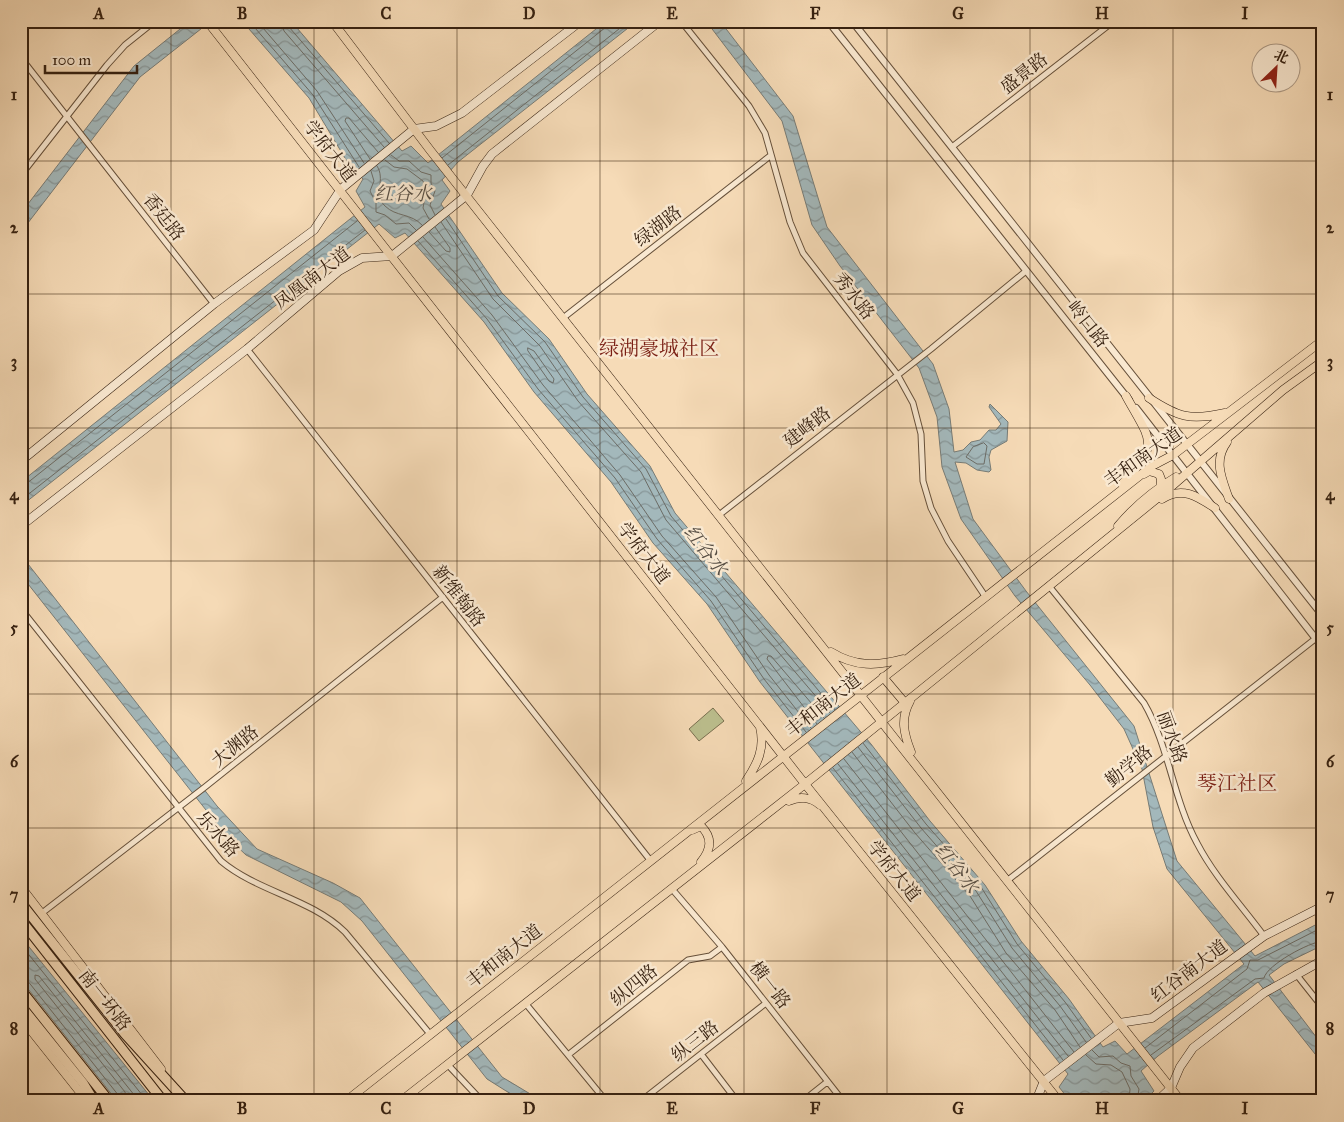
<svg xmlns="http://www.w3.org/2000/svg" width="1344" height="1122" font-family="'IM FELL Great Primer','Noto Serif SC',serif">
	<defs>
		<pattern id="water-waves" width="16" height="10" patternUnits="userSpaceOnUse" patternTransform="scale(1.25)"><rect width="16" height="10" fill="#a3b8bb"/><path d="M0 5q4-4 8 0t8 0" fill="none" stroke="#869597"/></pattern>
	</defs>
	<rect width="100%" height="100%" fill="#f6dbb7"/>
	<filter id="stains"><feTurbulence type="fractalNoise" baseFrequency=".004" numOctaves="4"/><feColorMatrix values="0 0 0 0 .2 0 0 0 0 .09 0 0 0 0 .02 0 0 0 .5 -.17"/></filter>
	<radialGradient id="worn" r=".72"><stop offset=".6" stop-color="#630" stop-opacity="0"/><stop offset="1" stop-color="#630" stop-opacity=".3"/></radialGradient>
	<path fill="#bcc08f" stroke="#797050" d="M 713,708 L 724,721 L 699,741 L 689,729 Z"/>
	<path fill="url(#water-waves)" stroke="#777c77" d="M 190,21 L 211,21 L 140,77 L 21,232 L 21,213 L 134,66 Z
		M 242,21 L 291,21 L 402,151 L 411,146 L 428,163 L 606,21 L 637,21 L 458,162 L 442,180 L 450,191 L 441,204 L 502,293 L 549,339 L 587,394 L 650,466 L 675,513 L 871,744 L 930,821 L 985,885 L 1021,941 L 1069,999 L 1103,1047 L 1115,1041 L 1127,1054 L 1244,964 L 1167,869 L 1153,827 L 1142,769 L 1124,729 L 1090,685 L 1015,596 L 961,519 L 942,467 L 937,417 L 919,368 L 840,266 L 812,225 L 782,121 L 706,21 L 720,21 L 793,116 L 827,227 L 933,364 L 949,409 L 954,452 L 963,450 L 971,442 L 980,440 L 989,430 L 996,430 L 1001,424 L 989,407 L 990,404 L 1008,422 L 1007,441 L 991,450 L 989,457 L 991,470 L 989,472 L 977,470 L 966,463 L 955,462 L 973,519 L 1026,591 L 1134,726 L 1177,861 L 1255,956 L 1323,921 L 1323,945 L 1284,964 L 1269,975 L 1323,1046 L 1323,1064 L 1258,982 L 1158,1056 L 1141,1071 L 1154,1091 L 1148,1097 L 1150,1101 L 1070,1101 L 1059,1087 L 1068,1074 L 760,682 L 707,604 L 653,543 L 611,482 L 534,392 L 484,322 L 405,233 L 395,238 L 379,224 L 21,506 L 21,482 L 365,207 L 356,191 L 363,179 L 348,163 L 309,98 Z
		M 21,555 L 217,806 L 257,849 L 333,883 L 360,898 L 502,1077 L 542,1101 L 522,1101 L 487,1079 L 362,921 L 341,902 L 246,855 L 228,838 L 21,575 Z
		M 21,937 L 154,1101 L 117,1101 L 21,980 Z"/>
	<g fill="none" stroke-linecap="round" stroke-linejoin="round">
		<path stroke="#6c6c66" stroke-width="1" d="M 249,21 L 313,95 L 359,167
			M 257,21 L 317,91 L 364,163
			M 281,21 L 284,31 L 384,147
			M 287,21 L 289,27 L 389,143
			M 391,155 L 399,161 L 409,161 L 421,172 L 431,175 L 431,183 L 435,191 L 430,205 L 435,215
			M 442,158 L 606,27 L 609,21
			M 370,159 L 345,121 L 346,118 L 349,118 L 378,152
			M 385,160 L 394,167 L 407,169 L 423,181 L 426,191 L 423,208 L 429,219
			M 448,165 L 629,21
			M 377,166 C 386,179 373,195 385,206 C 396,217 411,213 422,225
			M 371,171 L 374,181 L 370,191 L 376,203 L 376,212 L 385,215 L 396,224 L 409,223 L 416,230
			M 446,219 L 498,296 L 545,342 L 583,397 L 646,469 L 671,516 L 835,710
			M 441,222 L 493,299 L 540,346 L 578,401 L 641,472 L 666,520 L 830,713
			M 429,232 L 446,251 L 450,252 L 450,248 L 435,227
			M 423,237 L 492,315 L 543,385 L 620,475 L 662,536 L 716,597 L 769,675 L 811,728
			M 418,241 L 487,319 L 538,389 L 615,478 L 657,539 L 711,601 L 764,679 L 806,732
			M 528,348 L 534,351 L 554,379 L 553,383 L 549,381 L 528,351 Z
			M 984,443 L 987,446 L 984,464 L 977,464 L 966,457 L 973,447 Z
			M 21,486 L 26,484 L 357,221
			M 21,500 L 365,230
			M 817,724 L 767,659 L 768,656 L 771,656 L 824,718
			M 863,743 L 926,824 L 981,887 L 1017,944 L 1065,1002 L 1091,1038
			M 858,747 L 921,828 L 976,891 L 1012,948 L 1060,1006 L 1086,1042
			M 852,752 L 915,833 L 970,896 L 1006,953 L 1055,1010 L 1080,1047
			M 844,759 L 1074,1052
			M 838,764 L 1068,1056
			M 833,768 L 1063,1060
			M 21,945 L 147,1101
			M 21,978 L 27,980 L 119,1096 L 121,1101
			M 1145,1048 L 1247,969 L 1250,960 L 1258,960 L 1323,927
			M 1092,1050 L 1099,1057 L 1113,1056 L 1121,1063 L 1130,1066 L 1131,1076 L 1139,1089 L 1137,1101
			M 1086,1055 L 1096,1064 L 1111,1065 L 1122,1072 L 1130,1089 L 1129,1101
			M 1151,1055 L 1255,979 L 1264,978 C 1267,965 1309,942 1323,941
			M 127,1101 L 125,1092 L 35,979 L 35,975 L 39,976 L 139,1101"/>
		<defs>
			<path id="minor" d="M 681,21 L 749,106 L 765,133 L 790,222 L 803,253 L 897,374 L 913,403 L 921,434 L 923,481 L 931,508 L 948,541 L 985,596
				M 21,58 L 214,304
				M 952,147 L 1114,21
				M 21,175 L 107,65 L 125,45 L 155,21
				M 563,318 L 770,156
				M 247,349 L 650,860
				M 719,515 L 931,349 L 1026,271
				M 1049,586 L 1144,703 C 1169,746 1173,799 1197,843 C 1214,876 1241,905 1264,936
				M 21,609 L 221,861 C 258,892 310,898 345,932 L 430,1034
				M 1008,880 L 1315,639
				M 672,889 L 722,947 L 843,1101
				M 42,913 L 205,787 L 443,597
				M 1296,974 L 1323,1008
				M 526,1004 L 606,1101
				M 701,1054 L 737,1101
				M 568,1055 L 688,960 L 710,956 L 722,947
				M 448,1065 L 482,1101
				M 641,1101 L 766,1003
				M 803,1101 L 827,1082"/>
			<path id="tertiary" d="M 828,21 L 1129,400
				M 852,21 L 1323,616
				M 1136,408 L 1323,648"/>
			<path id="secondary" d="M 21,461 L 214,304 L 314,230 L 341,189 L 414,129 L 436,126 L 462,113 L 581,21
				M 21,526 L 247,349 L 339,271 L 362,258 L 392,256 L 467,195 L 483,166 L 492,154 L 660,21
				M 1036,1101 L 1044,1081 L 1119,1023 L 1152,1018 L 1264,936 L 1323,906
				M 1157,1101 L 1171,1088 L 1180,1067 L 1193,1048 L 1264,993 L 1323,960"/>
			<path id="primary" d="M 207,21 L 805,784 L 1059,1101
				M 332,21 L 430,150 L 1181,1101
				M 1149,398 C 1178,417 1190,421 1225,413
				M 1227,442 C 1213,461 1222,479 1229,499
				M 1144,474 L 1149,471 L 1159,474 L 1161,479 L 1160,490
				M 1122,484 C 1160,443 1152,443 1126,396
				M 1162,499 C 1182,486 1197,496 1215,508
				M 1118,526 C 1134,507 1154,490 1176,477
				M 831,652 C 855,667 877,666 903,659
				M 883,677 L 905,703
				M 910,701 C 900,719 904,734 911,752
				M 746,781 C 758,763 765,748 760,727
				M 789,801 C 799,796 811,797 820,805
				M 692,830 L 701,826 C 713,838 711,850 701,862
				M 21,887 L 161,1069
				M 21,1018 L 87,1101
				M 346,1101 L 1152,466 L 1173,455 L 1323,340
				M 401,1101 L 805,784 L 1165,492 L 1283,390 L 1323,361"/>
			<path id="trunk" d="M 21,903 L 125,1034 L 184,1099
				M 21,920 L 163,1101
				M 21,990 L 109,1101
				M 21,1006 L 83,1083 L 94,1101"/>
		</defs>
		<use href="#minor" stroke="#66503a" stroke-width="7"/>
		<use href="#tertiary" stroke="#66503a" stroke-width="8"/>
		<use href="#secondary" stroke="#362111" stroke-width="9"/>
		<use href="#primary" stroke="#362111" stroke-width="9"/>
		<use href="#trunk" stroke="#362111" stroke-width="11"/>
		<use href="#minor" stroke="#f9e8d0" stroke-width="5"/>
		<use href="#tertiary" stroke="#f9e8d0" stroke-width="6"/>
		<use href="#secondary" stroke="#f9e8d0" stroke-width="8"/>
		<use href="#primary" stroke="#f6dbb7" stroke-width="8"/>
		<use href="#trunk" stroke="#f6dbb7" stroke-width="9"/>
	</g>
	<path fill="none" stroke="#362111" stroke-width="1" stroke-opacity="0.55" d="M 171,21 L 171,1101M 314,21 L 314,1101M 457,21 L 457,1101M 600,21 L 600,1101M 744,21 L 744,1101M 887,21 L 887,1101M 1030,21 L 1030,1101M 1173,21 L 1173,1101M 21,161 L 1323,161M 21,294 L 1323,294M 21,428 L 1323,428M 21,561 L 1323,561M 21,694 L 1323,694M 21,828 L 1323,828M 21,961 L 1323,961"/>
	<g text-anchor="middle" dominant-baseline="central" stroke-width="5" stroke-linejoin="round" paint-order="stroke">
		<g font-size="18" fill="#362111" stroke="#f9e8d0">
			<text transform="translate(1024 73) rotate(-38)">盛景路</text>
			<text transform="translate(330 151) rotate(52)">学府大道</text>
			<text transform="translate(164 217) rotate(52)">香廷路</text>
			<text transform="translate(658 226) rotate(-38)">绿湖路</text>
			<text transform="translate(312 278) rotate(-37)">凤凰南大道</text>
			<text transform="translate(854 296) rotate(52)">秀水路</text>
			<text transform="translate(1088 324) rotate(51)">岭口路</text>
			<text transform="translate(807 427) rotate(-38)">建峰路</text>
			<text transform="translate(1143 457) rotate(-35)">丰和南大道</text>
			<text transform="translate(644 553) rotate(52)">学府大道</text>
			<text transform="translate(459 596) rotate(52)">新维翰路</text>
			<text transform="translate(823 705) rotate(-38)">丰和南大道</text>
			<text transform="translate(1172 737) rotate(70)">丽水路</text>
			<text transform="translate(235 746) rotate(-39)">大渊路</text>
			<text transform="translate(1129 766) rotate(-39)">勤学路</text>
			<text transform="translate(218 834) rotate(49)">乐水路</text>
			<text transform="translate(894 871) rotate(51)">学府大道</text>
			<text transform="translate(504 956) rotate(-38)">丰和南大道</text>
			<text transform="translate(1189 971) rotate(-37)">红谷南大道</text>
			<text transform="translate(634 985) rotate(-39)">纵四路</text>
			<text transform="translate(770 985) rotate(52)">横一路</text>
			<text transform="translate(105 1000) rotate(52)">南一环路</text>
			<text transform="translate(695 1041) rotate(-38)">纵三路</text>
		</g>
		<g font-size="19" font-style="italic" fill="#574e44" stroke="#f9e8d0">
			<text x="403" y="193">红谷水</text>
			<text transform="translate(706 550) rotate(52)">红谷水</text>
			<text transform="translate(957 868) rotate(52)">红谷水</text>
		</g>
		<g font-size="20" fill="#7a1f14" stroke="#f9e8d0">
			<text x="659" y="348">绿湖豪城社区</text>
			<text x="1237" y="783">琴江社区</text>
		</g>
	</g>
	<rect width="1344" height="1122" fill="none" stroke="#f6dbb7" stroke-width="55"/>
	<g transform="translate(1276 68) rotate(25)"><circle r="24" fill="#f9e8d0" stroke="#ab9884"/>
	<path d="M0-4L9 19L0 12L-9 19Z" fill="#8f2418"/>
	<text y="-8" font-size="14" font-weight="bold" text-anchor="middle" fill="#362111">北</text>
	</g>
	<path d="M45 65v8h92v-8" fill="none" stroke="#362111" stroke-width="2.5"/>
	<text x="52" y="65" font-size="15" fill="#362111" stroke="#f9e8d0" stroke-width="4" paint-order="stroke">100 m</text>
	<rect x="28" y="28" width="1288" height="1066" fill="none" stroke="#362111" stroke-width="2"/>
	<g font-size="16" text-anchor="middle" font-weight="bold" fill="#362111">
		<text x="99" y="19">A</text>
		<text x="242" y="19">B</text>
		<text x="386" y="19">C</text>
		<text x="529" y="19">D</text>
		<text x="672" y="19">E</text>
		<text x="815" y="19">F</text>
		<text x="958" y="19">G</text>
		<text x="1102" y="19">H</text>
		<text x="1245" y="19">I</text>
		<text x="14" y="100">1</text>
		<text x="1330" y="100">1</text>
		<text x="14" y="233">2</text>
		<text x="1330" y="233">2</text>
		<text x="14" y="367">3</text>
		<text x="1330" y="367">3</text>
		<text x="14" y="500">4</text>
		<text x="1330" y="500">4</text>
		<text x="14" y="633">5</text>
		<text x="1330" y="633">5</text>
		<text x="14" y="767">6</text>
		<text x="1330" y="767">6</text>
		<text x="14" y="900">7</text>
		<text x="1330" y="900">7</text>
		<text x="14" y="1034">8</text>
		<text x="1330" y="1034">8</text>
		<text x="99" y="1114">A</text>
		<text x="242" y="1114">B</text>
		<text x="386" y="1114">C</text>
		<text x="529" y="1114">D</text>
		<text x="672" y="1114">E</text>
		<text x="815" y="1114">F</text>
		<text x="958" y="1114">G</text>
		<text x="1102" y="1114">H</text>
		<text x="1245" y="1114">I</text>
	</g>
	<rect width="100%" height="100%" filter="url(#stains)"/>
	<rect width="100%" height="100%" fill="url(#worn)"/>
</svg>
